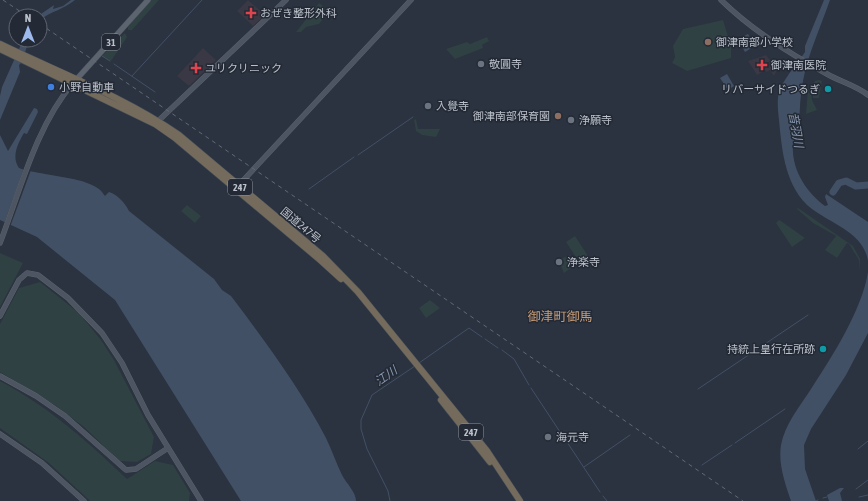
<svg xmlns="http://www.w3.org/2000/svg" width="868" height="501" font-family="'Asap Condensed','Noto Sans JP',sans-serif">
	<rect width="100%" height="100%" fill="#2a333f"/>
	<path fill="#3a3844" d="M 248,0 L 265,15 L 253,26 L 237,11 Z
		M 203,48 L 216,60 L 189,86 L 177,76 Z
		M 766,55 L 777,70 L 774,76 L 770,70 L 766,72 L 765,70 L 757,75 L 748,61 Z"/>
	<path fill="#2f4142" d="M 150,0 L 159,0 L 132,30 L 128,30 L 128,27 Z
		M 319,3 L 330,11 L 319,24 L 306,27 L 301,32 L 296,32 Z
		M 723,20 L 731,46 L 731,58 L 687,71 L 672,63 L 675,57 L 673,46 L 683,29 Z
		M 125,33 L 127,37 L 111,61 L 102,56 Z
		M 487,37 L 489,41 L 482,45 L 483,48 L 455,59 L 446,49 L 467,42 L 470,44 Z
		M 819,80 L 822,81 L 819,98 L 813,98 L 812,88 L 815,81 Z
		M 808,88 L 811,90 L 812,100 L 817,110 L 806,114 Z
		M 416,119 L 418,129 L 440,129 L 436,137 L 422,135 L 416,131 L 414,120 Z
		M 187,205 L 201,216 L 195,223 L 181,211 Z
		M 798,208 L 853,246 L 860,259 L 860,273 L 859,260 L 849,244 L 847,243 L 837,258 L 825,250 L 836,236 L 838,237 L 813,223 L 797,209 Z
		M 779,220 L 781,221 L 805,238 L 792,247 L 776,223 Z
		M 575,236 L 592,262 L 583,268 L 566,242 Z
		M 0,253 L 23,263 L 0,307 Z
		M 570,255 L 573,262 L 569,266 L 571,268 L 564,273 L 558,260 Z
		M 40,282 L 79,313 L 101,340 L 114,360 L 154,437 L 151,454 L 137,462 L 119,461 L 84,427 L 56,406 L 0,372 L 0,324 L 19,288 Z
		M 430,300 L 440,308 L 426,318 L 419,308 Z
		M 0,381 C 50,408 86,440 127,479 L 155,461 L 173,465 L 190,493 L 189,501 L 90,501 L 49,463 L 0,428 Z"/>
	<path fill="#425066" d="M 71,0 L 75,0 C 63,10 51,11 40,20 L 40,16 L 38,16 L 54,5 L 53,9 L 63,6 Z
		M 824,0 L 830,0 C 821,26 808,54 803,81 C 800,95 800,109 799,123 C 799,130 794,137 793,144 C 791,169 806,192 825,206 L 828,205 L 825,197 L 826,194 L 868,222 L 868,261 C 864,233 832,224 812,209 C 785,188 782,151 779,120 C 778,111 776,95 781,87 C 787,75 797,64 805,52 L 805,46 Z
		M 748,34 L 755,46 L 745,52 L 738,39 Z
		M 23,40 L 28,40 L 28,43 L 22,62 L 19,65 L 20,72 L 0,120 L 0,96 L 2,87 Z
		M 727,74 L 734,86 L 728,90 L 720,78 Z
		M 34,108 L 37,109 L 38,112 L 27,134 L 24,133 C 18,143 11,157 19,168 C 41,176 82,176 99,189 C 102,191 103,194 105,196 L 109,192 C 118,195 125,203 129,211 L 214,279 L 222,290 L 231,296 C 265,341 300,388 326,438 C 332,450 336,463 342,475 C 346,483 356,492 356,501 L 241,501 L 115,300 L 37,237 L 0,220 L 0,135 L 8,151 Z
		M 868,272 L 868,333 L 846,375 L 811,429 L 804,445 L 805,469 L 816,501 L 791,501 C 785,483 778,464 781,445 C 785,424 800,406 811,389 C 832,357 862,310 868,272 Z
		M 840,488 L 844,488 L 840,493 L 842,501 L 829,501 L 827,495 Z"/>
	<path fill="#2a333f" d="M 24,168 L 31,170 L 10,227 L 4,224 Z"/>
	<g fill="none" stroke-linecap="round" stroke-linejoin="round">
		<path stroke="#425066" stroke-width="1" d="M 102,56 L 110,61
			M 114,64 L 155,92
			M 132,76 L 202,0
			M 358,155 L 413,117
			M 309,189 L 354,157
			M 485,339 L 498,348
			M 502,350 L 514,359 L 529,385
			M 419,363 L 469,328 L 482,337
			M 531,388 L 564,438
			M 698,389 L 808,315
			M 567,442 L 600,492
			M 735,443 L 785,409
			M 858,449 L 868,441
			M 702,465 L 732,445
			M 584,467 L 630,435
			M 856,489 L 868,480
			M 603,496 L 607,501
			M 859,497 L 868,495
			M 823,498 L 827,497
			M 390,501 L 388,491 L 367,449 L 361,429 L 361,420 L 372,395 L 415,366
			M 816,501 L 818,500"/>
		<path stroke="#425066" stroke-width="7" d="M 833,192 L 839,183 L 846,181 L 856,186 L 868,185"/>
		<defs>
			<path id="secondary" d="M 721,0 C 753,31 789,53 827,74 C 841,82 855,85 868,95
				M 156,123 L 286,0
				M 238,186 L 411,0
				M 0,243 C 20,191 36,126 73,83
				M 0,316 L 19,280 L 27,273 L 38,275 L 68,298 L 102,333 L 122,363 L 148,415 L 201,501
				M 0,376 L 36,396 L 65,416 L 126,470 L 136,469 L 168,448
				M 0,434 L 42,463 L 84,501"/>
			<path id="primary" d="M 75,81 L 148,0"/>
			<path id="highway" d="M 0,44 C 60,73 124,97 179,135 L 323,256 L 358,292 L 487,451 L 520,501
				M 0,49 L 155,124 L 175,138 L 319,259 L 341,279
				M 441,400 L 490,462"/>
		</defs>
		<use href="#secondary" stroke="#5c636d" stroke-width="5.5"/>
		<use href="#primary" stroke="#484e59" stroke-width="6"/>
		<use href="#highway" stroke="#49505a" stroke-width="7"/>
		<use href="#secondary" stroke="#4d5462" stroke-width="4.5"/>
		<use href="#primary" stroke="#5c646f" stroke-width="5"/>
		<use href="#highway" stroke="#746b5c" stroke-width="6"/>
		<path stroke="#616976" stroke-width="1" stroke-dasharray="4 4" stroke-linecap="butt" d="M 3,0 L 27,16
			M 40,24 L 743,501"/>
	</g>
	<g fill="#e0444e" stroke="#232a35" stroke-width="1.5">
		<path d="M249 7h4v4h4v4h-4v4h-4v-4h-4v-4h4z"/>
		<path d="M760 59h4v4h4v4h-4v4h-4v-4h-4v-4h4z"/>
		<path d="M194 62h4v4h4v4h-4v4h-4v-4h-4v-4h4z"/>
	</g>
	<g fill="#8d6e63" stroke="#232a35" stroke-width="1.5">
		<circle cx="708" cy="42" r="4"/>
		<circle cx="558" cy="116" r="4"/>
	</g>
	<g fill="#6b7280" stroke="#232a35" stroke-width="1.5">
		<circle cx="481" cy="64" r="4"/>
		<circle cx="428" cy="106" r="4"/>
		<circle cx="571" cy="120" r="4"/>
		<circle cx="559" cy="262" r="4"/>
		<circle cx="548" cy="437" r="4"/>
	</g>
	<circle fill="#3f7fe0" stroke="#232a35" stroke-width="1.5" cx="51" cy="87" r="4"/>
	<g fill="#0f9aa8" stroke="#232a35" stroke-width="1.5">
		<circle cx="828" cy="89" r="4"/>
		<circle cx="823" cy="349" r="4"/>
	</g>
	<g text-anchor="middle" dominant-baseline="central" stroke-width="3" stroke-linejoin="round" paint-order="stroke">
		<g fill="#232a35" stroke="#8d939d" stroke-width="1">
			<rect x="102" y="34" width="18" height="16" rx="3"/>
			<rect x="228" y="179" width="24" height="16" rx="3"/>
			<rect x="459" y="424" width="24" height="16" rx="3"/>
		</g>
		<g font-size="10" font-weight="bold" fill="#bbc0ca">
			<text x="111" y="42">31</text>
			<text x="240" y="187">247</text>
			<text x="471" y="432">247</text>
		</g>
		<g font-size="11" fill="#bbc0ca" stroke="#232a35" text-anchor="start">
			<text x="260" y="13">おぜき整形外科</text>
			<text x="716" y="42">御津南部小学校</text>
			<text x="489" y="64">敬圓寺</text>
			<text x="771" y="65">御津南医院</text>
			<text x="205" y="68">ユリクリニック</text>
			<text x="59" y="87">小野自動車</text>
			<text x="820" y="89" text-anchor="end">リバーサイドつるぎ</text>
			<text x="436" y="106">入覺寺</text>
			<text x="550" y="116" text-anchor="end">御津南部保育園</text>
			<text x="579" y="120">浄願寺</text>
			<text x="567" y="262">浄楽寺</text>
			<text x="815" y="349" text-anchor="end">持統上皇行在所跡</text>
			<text x="556" y="437">海元寺</text>
		</g>
		<g font-size="11" fill="#bbc0ca" stroke="#232a35">
			<text transform="translate(301 225) rotate(40)">国道247号</text>
		</g>
		<g font-size="12" font-style="italic" fill="#8696ad" stroke="#232a35">
			<text transform="translate(796 130) rotate(80)">音羽川</text>
			<text transform="translate(386 376) rotate(-35)">江川</text>
		</g>
		<g font-size="13" fill="#c99c76" stroke="#232a35">
			<text x="560" y="316">御津町御馬</text>
		</g>
	</g>
	<g transform="translate(28 28)"><circle r="19" fill="#232a35" stroke="#606671"/>
	<path d="M0-3L7 15L0 10L-7 15Z" fill="#9ebaec"/>
	<text y="-6" font-size="11" font-weight="bold" text-anchor="middle" fill="#bbc0ca">N</text>
	</g>
</svg>
